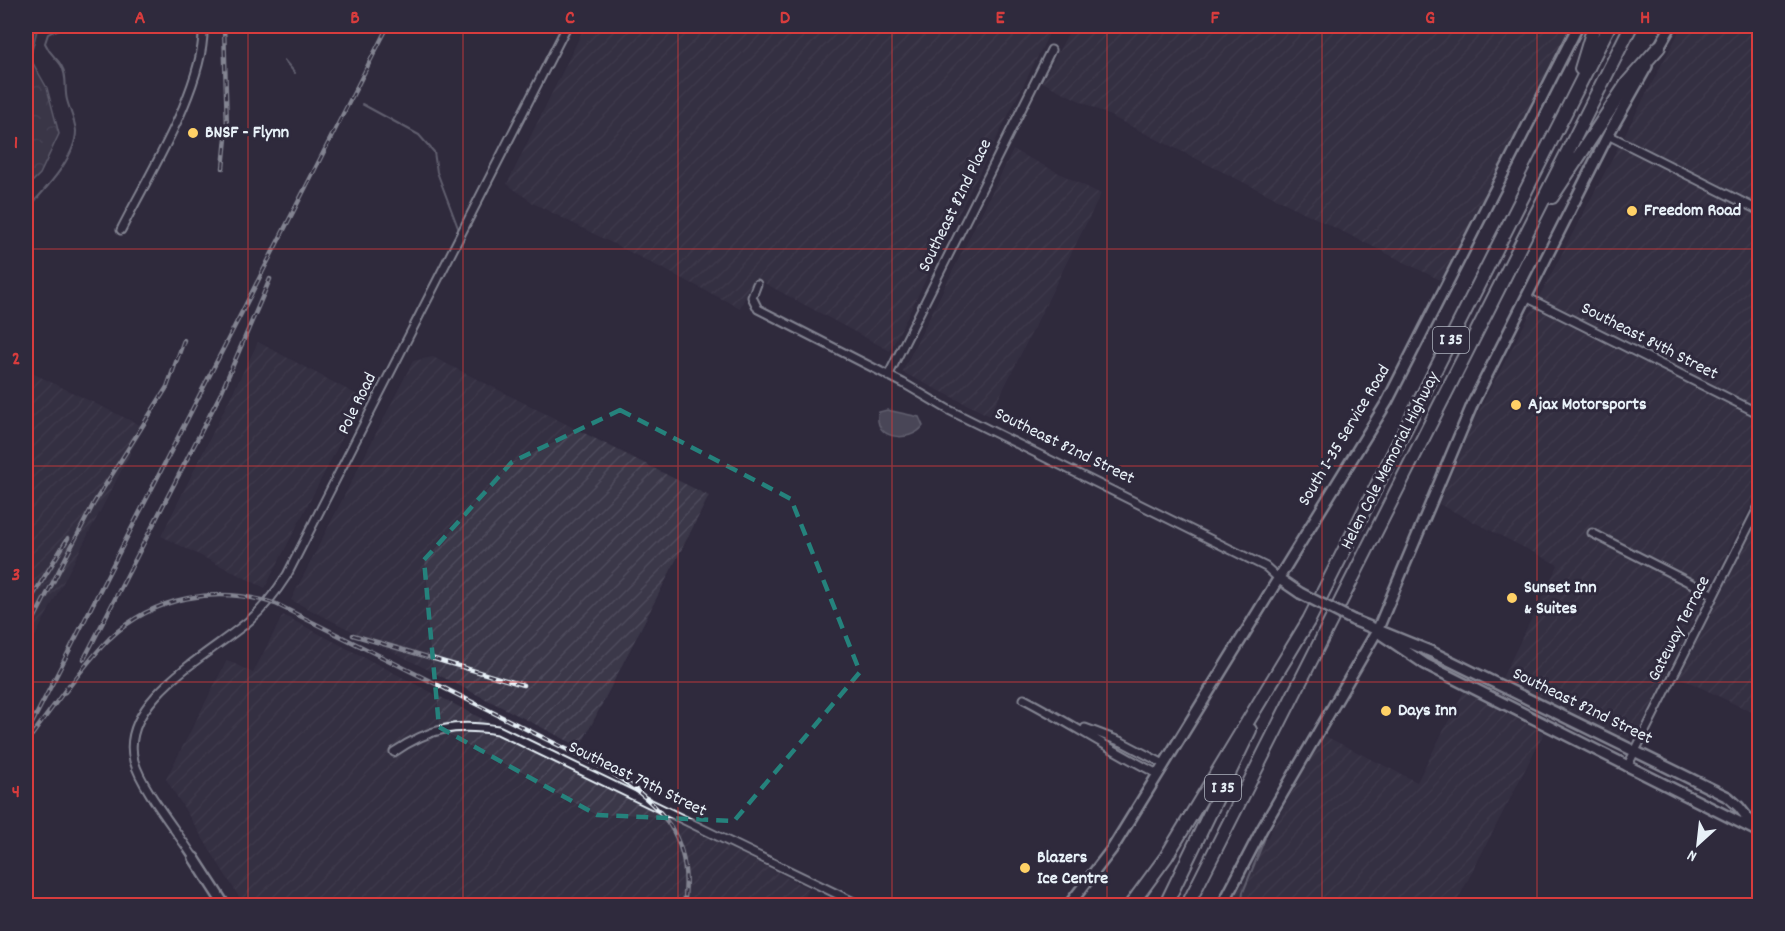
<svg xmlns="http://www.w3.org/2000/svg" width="1785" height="931" font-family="Dekko,sans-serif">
	<defs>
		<pattern id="industrial-furrows" width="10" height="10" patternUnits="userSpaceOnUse" patternTransform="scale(1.5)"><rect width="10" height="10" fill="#3b3749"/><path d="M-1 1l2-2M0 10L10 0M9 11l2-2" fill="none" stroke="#4e4b5b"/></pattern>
		<pattern id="forest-crowns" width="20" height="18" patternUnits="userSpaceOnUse" patternTransform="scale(1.5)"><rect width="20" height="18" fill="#464455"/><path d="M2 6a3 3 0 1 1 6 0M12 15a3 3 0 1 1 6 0" fill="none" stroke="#615f6e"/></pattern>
	</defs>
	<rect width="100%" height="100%" fill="#2f2a3d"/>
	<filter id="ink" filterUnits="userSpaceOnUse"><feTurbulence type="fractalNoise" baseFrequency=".0167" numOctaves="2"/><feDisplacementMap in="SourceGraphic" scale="12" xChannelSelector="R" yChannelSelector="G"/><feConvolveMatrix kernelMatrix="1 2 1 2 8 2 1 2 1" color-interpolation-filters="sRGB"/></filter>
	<g filter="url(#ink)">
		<path fill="url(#industrial-furrows)" d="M 585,26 L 1053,26 L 890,351 L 755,278 L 740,308 L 533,203 L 507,184 Z
			M 1072,26 L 1571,26 L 1442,281 L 1042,82 Z
			M 1682,26 L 1759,26 L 1759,489 L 1636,736 L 1624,740 L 1501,680 L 1558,565 L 1439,504 L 1473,422 Z
			M 1013,150 L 1101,194 L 990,416 L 902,372 Z
			M 258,342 L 363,398 L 265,588 L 161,536 Z
			M 433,357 L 709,496 L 580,747 L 291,600 L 413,361 Z
			M 26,370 L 144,427 L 26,654 Z
			M 1759,517 L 1760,707 L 1755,714 L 1679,677 Z
			M 283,615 L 809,889 L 800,906 L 244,905 L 166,779 L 227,660 L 253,673 Z
			M 1464,691 L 1544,733 L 1455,905 L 1231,905 L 1323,735 L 1417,782 Z"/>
		<path fill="url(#forest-crowns)" stroke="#979aa6" stroke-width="1.5" d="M 26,26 L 43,26 L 37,30 L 30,58 L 47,88 L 59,134 L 40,174 L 26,188 Z"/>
		<path fill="#696978" stroke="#9c9fab" stroke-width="1.5" d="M 887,410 L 919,417 L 923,426 C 910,444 871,439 879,412 Z"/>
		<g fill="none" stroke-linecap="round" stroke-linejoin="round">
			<path stroke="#9c9fab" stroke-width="2" d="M 284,60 L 295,73
				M 362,104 L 419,135 L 434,152 L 437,172 L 460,233
				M 26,211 C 42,192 76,159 76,131 C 75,121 70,111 67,100 C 64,89 68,76 61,65 C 55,56 50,55 45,43 L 48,34 C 72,20 95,33 121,26
				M 1757,826 L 1760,815
				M 1241,906 L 1243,892 L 1265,838
				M 1752,906 L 1759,852 L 1756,835"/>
			<defs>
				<path id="street" d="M 1608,135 L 1760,211
					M 121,230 C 148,176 206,84 203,26
					M 757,284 L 752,297 L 758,309 L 903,383 L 949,410 L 1266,567 L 1278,578
					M 1526,297 L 1760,414
					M 888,376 L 1051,50
					M 1592,533 L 1714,595
					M 1024,699 C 1070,723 1112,751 1158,774
					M 1085,728 L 1122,742 L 1164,764
					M 394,752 C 429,728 456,723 498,730 L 862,906
					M 1627,767 L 1760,504
					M 194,858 C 177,831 142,789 134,761 C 118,700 212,653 250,620 C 265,607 276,592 287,575 L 567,26"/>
				<path id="secondary" d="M 1656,52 L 1671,26
					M 1278,578 L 1300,593
					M 1353,620 L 1432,652 L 1728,797 L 1739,807 L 1758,831
					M 1382,635 L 1425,664 L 1755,830
					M 194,858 L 225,906
					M 1068,906 L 1112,849 L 1387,402 L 1578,26
					M 1222,906 L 1262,829 L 1377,631 L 1473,403 L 1608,135 L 1647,66"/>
				<path id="highway" d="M 1581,69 L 1594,26
					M 1552,197 L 1628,82 L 1659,47
					M 1130,906 L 1166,857 L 1309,620 L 1609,26
					M 1165,906 L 1250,730
					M 1187,906 L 1631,26"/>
			</defs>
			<use href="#street" stroke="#e8f1f8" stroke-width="11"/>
			<use href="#secondary" stroke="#e8f1f8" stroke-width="14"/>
			<use href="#highway" stroke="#e8f1f8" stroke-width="16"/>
			<use href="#street" stroke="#2f2a3d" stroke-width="7"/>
			<use href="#secondary" stroke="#2f2a3d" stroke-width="9"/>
			<use href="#highway" stroke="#2f2a3d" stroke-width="12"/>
			<defs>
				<path id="rail" d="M 223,168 L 227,128 L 224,26
					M 26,607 L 68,538
					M 35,617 L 94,503 L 167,387 L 184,340
					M 353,635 L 523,685
					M 84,659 L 221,393 L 270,279
					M 65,692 C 79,674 93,655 109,639 C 154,596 217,585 276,604 L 608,770 C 661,805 694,836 684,906
					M 26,735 L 388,26
					M 32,735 L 69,685"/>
			</defs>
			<use href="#rail" stroke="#e8f1f8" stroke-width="4.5"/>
			<use href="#rail" stroke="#2f2a3d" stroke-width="2" stroke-dasharray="7" stroke-linecap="butt"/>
			<defs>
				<path id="secondary-bridge" d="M 1300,593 L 1353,620"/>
			</defs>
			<use href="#secondary-bridge" stroke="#e8f1f8" stroke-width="14" stroke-linecap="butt"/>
			<use href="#secondary-bridge" stroke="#2f2a3d" stroke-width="9"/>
		</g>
	</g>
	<path d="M0 0H1785V931H0ZM 620,410 L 791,499 L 860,672 L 734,821 L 597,815 L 439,727 L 424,560 L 512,462 Z" fill="#2f2a3d" fill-opacity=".55" fill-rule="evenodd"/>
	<path fill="none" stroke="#25827c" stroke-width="4.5" stroke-dasharray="12 8" stroke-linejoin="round" d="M 620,410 L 791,499 L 860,672 L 734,821 L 597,815 L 439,727 L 424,560 L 512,462 Z"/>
	<path fill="none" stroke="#d83c3d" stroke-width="1.5" stroke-opacity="0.55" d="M 248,26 L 248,906M 463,26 L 463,906M 678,26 L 678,906M 892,26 L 892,906M 1107,26 L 1107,906M 1322,26 L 1322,906M 1537,26 L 1537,906M 26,249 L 1760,249M 26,466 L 1760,466M 26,682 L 1760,682"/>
	<g fill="#ffd166" stroke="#2f2a3d" stroke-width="2">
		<circle cx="193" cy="133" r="6"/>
		<circle cx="1632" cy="211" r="6"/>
		<circle cx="1516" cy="405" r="6"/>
		<circle cx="1512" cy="598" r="6"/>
		<circle cx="1386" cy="711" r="6"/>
		<circle cx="1025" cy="868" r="6"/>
	</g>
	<g text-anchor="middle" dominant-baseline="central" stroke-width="6" stroke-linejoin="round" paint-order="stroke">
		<g fill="#2f2a3d" stroke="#b0b5c0" stroke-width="1.5">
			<rect x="1433" y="327" width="36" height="26" rx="4.5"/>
			<rect x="1205" y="775" width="36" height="26" rx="4.5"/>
		</g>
		<g font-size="16" font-weight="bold" fill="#e8f1f8">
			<text x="1451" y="340">I 35</text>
			<text x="1223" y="788">I 35</text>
		</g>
		<g font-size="18" font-weight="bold" fill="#e8f1f8" stroke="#2f2a3d" text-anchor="start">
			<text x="205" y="133">BNSF - Flynn</text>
			<text x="1644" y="211">Freedom Road</text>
			<text x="1528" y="405">Ajax Motorsports</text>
			<text x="1524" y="588">Sunset Inn<tspan x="1524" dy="21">&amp; Suites</tspan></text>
			<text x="1398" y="711">Days Inn</text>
			<text x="1037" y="858">Blazers<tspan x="1037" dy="21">Ice Centre</tspan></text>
		</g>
		<g font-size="18" fill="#e8f1f8" stroke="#2f2a3d">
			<text transform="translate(956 206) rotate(-64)">Southeast 82nd Place</text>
			<text transform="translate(1649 342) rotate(27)">Southeast 84th Street</text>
			<text transform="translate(358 404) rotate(-64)">Pole Road</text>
			<text transform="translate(1345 436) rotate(-59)">South I-35 Service Road</text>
			<text transform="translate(1064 447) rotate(26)">Southeast 82nd Street</text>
			<text transform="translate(1391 461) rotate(-63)">Helen Cole Memorial Highway</text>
			<text transform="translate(1680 629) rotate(-63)">Gateway Terrace</text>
			<text transform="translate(1582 707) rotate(26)">Southeast 82nd Street</text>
			<text transform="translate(637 780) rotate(26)">Southeast 79th Street</text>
		</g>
	</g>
	<rect width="1785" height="931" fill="none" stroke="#2f2a3d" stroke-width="66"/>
	<g transform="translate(1698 844) rotate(207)" stroke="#2f2a3d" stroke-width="4.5" paint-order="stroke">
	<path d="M0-4.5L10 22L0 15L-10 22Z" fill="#e8f1f8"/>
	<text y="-9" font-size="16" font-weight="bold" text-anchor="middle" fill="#e8f1f8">N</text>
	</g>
	<rect x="33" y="33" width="1719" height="865" fill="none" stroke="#d83c3d" stroke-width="2"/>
	<g font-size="20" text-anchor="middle" font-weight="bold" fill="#d83c3d">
		<text x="140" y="23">A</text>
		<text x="355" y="23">B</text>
		<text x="570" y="23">C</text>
		<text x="785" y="23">D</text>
		<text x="1000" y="23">E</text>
		<text x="1215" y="23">F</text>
		<text x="1430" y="23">G</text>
		<text x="1645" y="23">H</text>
		<text x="16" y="148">1</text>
		<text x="16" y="364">2</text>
		<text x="16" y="580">3</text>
		<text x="16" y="797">4</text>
	</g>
</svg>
